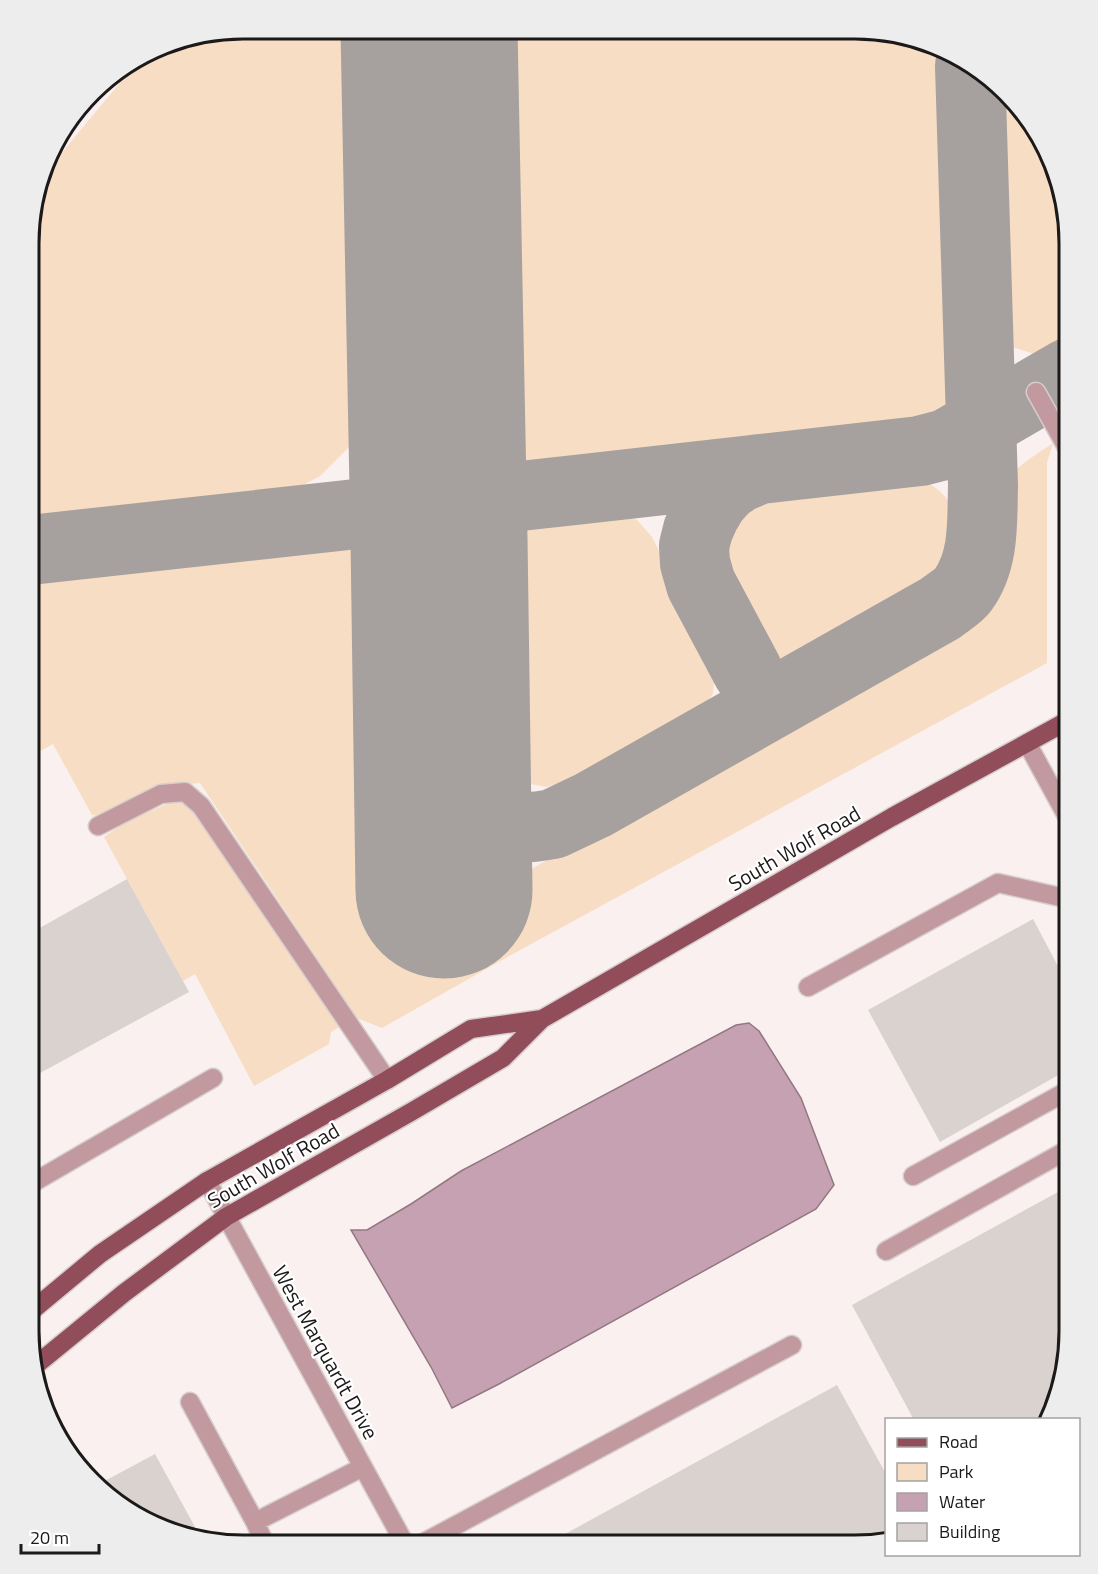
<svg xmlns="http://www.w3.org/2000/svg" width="1098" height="1574" font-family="'Titillium Web',sans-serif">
	<rect width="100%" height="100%" fill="#f9f0ef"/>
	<path fill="#f7ddc3" d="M 243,29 L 386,29 L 391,345 L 376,403 L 352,444 L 320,476 L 277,499 L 245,507 L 30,529 L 30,215 L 44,174 L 139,60 L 174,40 Z
		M 475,29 L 883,30 L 948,57 L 958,372 L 950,398 L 932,420 L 909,433 L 543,471 L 521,468 L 498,450 L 482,422 Z
		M 993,82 L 1048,148 L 1069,243 L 1069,335 L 1034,354 L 1007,345 L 1002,338 Z
		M 1053,443 L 1047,463 L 1047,663 L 511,955 L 382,1028 L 357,1018 L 200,783 L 174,785 L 102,816 L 92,815 L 53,744 L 29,757 L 30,573 L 372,534 L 386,543 L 395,557 L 402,893 L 490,892 L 955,631 C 964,624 973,618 980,610 C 1006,581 1007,551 1006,514 C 1006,504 1004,487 1009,478 C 1016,466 1042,451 1053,443 Z
		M 910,478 C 917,480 927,482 933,486 C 958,503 969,537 953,565 C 949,570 945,575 941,580 L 792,660 L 776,661 L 761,654 L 722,577 L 721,542 L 735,512 L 758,492 L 772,489 Z
		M 606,507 L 637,520 L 652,537 L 716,664 L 713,693 L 704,709 L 575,779 L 547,787 L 524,783 L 504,768 L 493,753 L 489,733 L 484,538 L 510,520 L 546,512 Z
		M 176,800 L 189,802 L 339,1027 L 331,1032 L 329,1044 L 254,1086 L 195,974 L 183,981 L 104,837 L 124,823 Z"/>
	<path fill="#c6a1b1" stroke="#937883" stroke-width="1.5" d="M 749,1023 L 759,1031 L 801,1098 L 834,1185 L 816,1209 L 499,1384 L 452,1408 L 431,1367 L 351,1230 L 367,1230 L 411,1204 L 461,1171 L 736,1025 Z"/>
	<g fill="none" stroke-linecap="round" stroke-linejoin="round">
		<path stroke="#a6a09f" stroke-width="70" d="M 364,513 L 389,499 L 413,469 L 436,427 L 455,463 L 479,486 L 508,497
			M 30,550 L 584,489 L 920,451 L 947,444 L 1069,373
			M 748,672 L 701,584 L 695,563 L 694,546 L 698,530 L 705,514 L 714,499 L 725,487 L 738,478 L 759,469
			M 441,716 L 466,794 L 487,812 L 514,825 L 534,827 L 553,824 L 593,805 L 941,608 C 948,602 958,597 963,590 C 985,560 982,520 983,485 L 970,66"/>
		<path stroke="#a6a09f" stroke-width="177" d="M 429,29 L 439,539 L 444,890"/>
	</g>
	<path fill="#d9d2ce" d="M 127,879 L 189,992 L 29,1079 L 29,934 Z
		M 1033,919 L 1069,987 L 1069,1069 L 940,1142 L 868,1010 Z
		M 1069,1186 L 1069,1345 L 1044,1420 L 914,1420 L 852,1305 Z
		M 837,1385 L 886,1474 L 886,1538 L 855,1545 L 545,1545 Z
		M 155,1454 L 201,1538 L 124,1509 L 101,1483 Z"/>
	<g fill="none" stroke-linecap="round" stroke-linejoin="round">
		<defs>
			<path id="minor" d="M 1036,392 L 1069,451
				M 1027,743 L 1069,820
				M 98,826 L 161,794 L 185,792 L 201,806 L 387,1080
				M 808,987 L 998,883 L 1069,899
				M 913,1176 L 1069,1090
				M 207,1181 L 405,1544
				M 29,1185 L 213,1078
				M 886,1251 L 1069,1149
				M 190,1402 L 255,1522 L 363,1467
				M 255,1522 L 265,1544
				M 421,1544 L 792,1345"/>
			<path id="major" d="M 29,1313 L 100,1254 L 207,1181 L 387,1080 L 471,1029 L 542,1019
				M 36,1365 L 124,1293 L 226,1217 L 411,1112 L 503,1058 L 542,1019 L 892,817 L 1069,720"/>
		</defs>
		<use href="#minor" stroke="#d6cecd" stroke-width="21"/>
		<use href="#major" stroke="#d6cecd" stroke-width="21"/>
		<use href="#minor" stroke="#c1999e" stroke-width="18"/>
		<use href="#major" stroke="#914d5a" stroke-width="18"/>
	</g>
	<g text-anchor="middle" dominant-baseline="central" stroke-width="4.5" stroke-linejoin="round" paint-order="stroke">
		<g font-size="21" fill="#1c1919" stroke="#fff">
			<text transform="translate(794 848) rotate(-30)">South Wolf Road</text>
			<text transform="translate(273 1165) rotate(-30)">South Wolf Road</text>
			<text transform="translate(326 1352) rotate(61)">West Marquardt Drive</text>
		</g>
	</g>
	<path d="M0 0H1098V1574H0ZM243 39H855A204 204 0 0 1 1059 243V1331A204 204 0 0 1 855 1535H243A204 204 0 0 1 39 1331V243A204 204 0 0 1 243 39Z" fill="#ededed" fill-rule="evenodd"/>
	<path fill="none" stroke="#1c1919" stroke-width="3" d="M243 39H855A204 204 0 0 1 1059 243V1331A204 204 0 0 1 855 1535H243A204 204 0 0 1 39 1331V243A204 204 0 0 1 243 39Z"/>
	<rect x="885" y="1418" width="195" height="138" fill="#ffffff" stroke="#a4a3a3" stroke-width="1.5"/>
	<rect x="897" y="1438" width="30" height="9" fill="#914d5a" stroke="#a4a3a3" stroke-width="1.5"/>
	<text x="939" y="1448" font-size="18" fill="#1c1919">Road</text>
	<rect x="897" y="1463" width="30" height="18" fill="#f7ddc3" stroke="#a4a3a3" stroke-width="1.5"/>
	<text x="939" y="1478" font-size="18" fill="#1c1919">Park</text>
	<rect x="897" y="1493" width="30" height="18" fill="#c6a1b1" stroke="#a4a3a3" stroke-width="1.5"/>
	<text x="939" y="1508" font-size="18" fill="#1c1919">Water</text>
	<rect x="897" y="1523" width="30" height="18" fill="#d9d2ce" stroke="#a4a3a3" stroke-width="1.5"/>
	<text x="939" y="1538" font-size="18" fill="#1c1919">Building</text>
	<path d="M21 1544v9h78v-9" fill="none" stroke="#1c1919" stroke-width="3"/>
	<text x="30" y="1544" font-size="18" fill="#1c1919" stroke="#ffffff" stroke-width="4.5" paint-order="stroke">20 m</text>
</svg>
